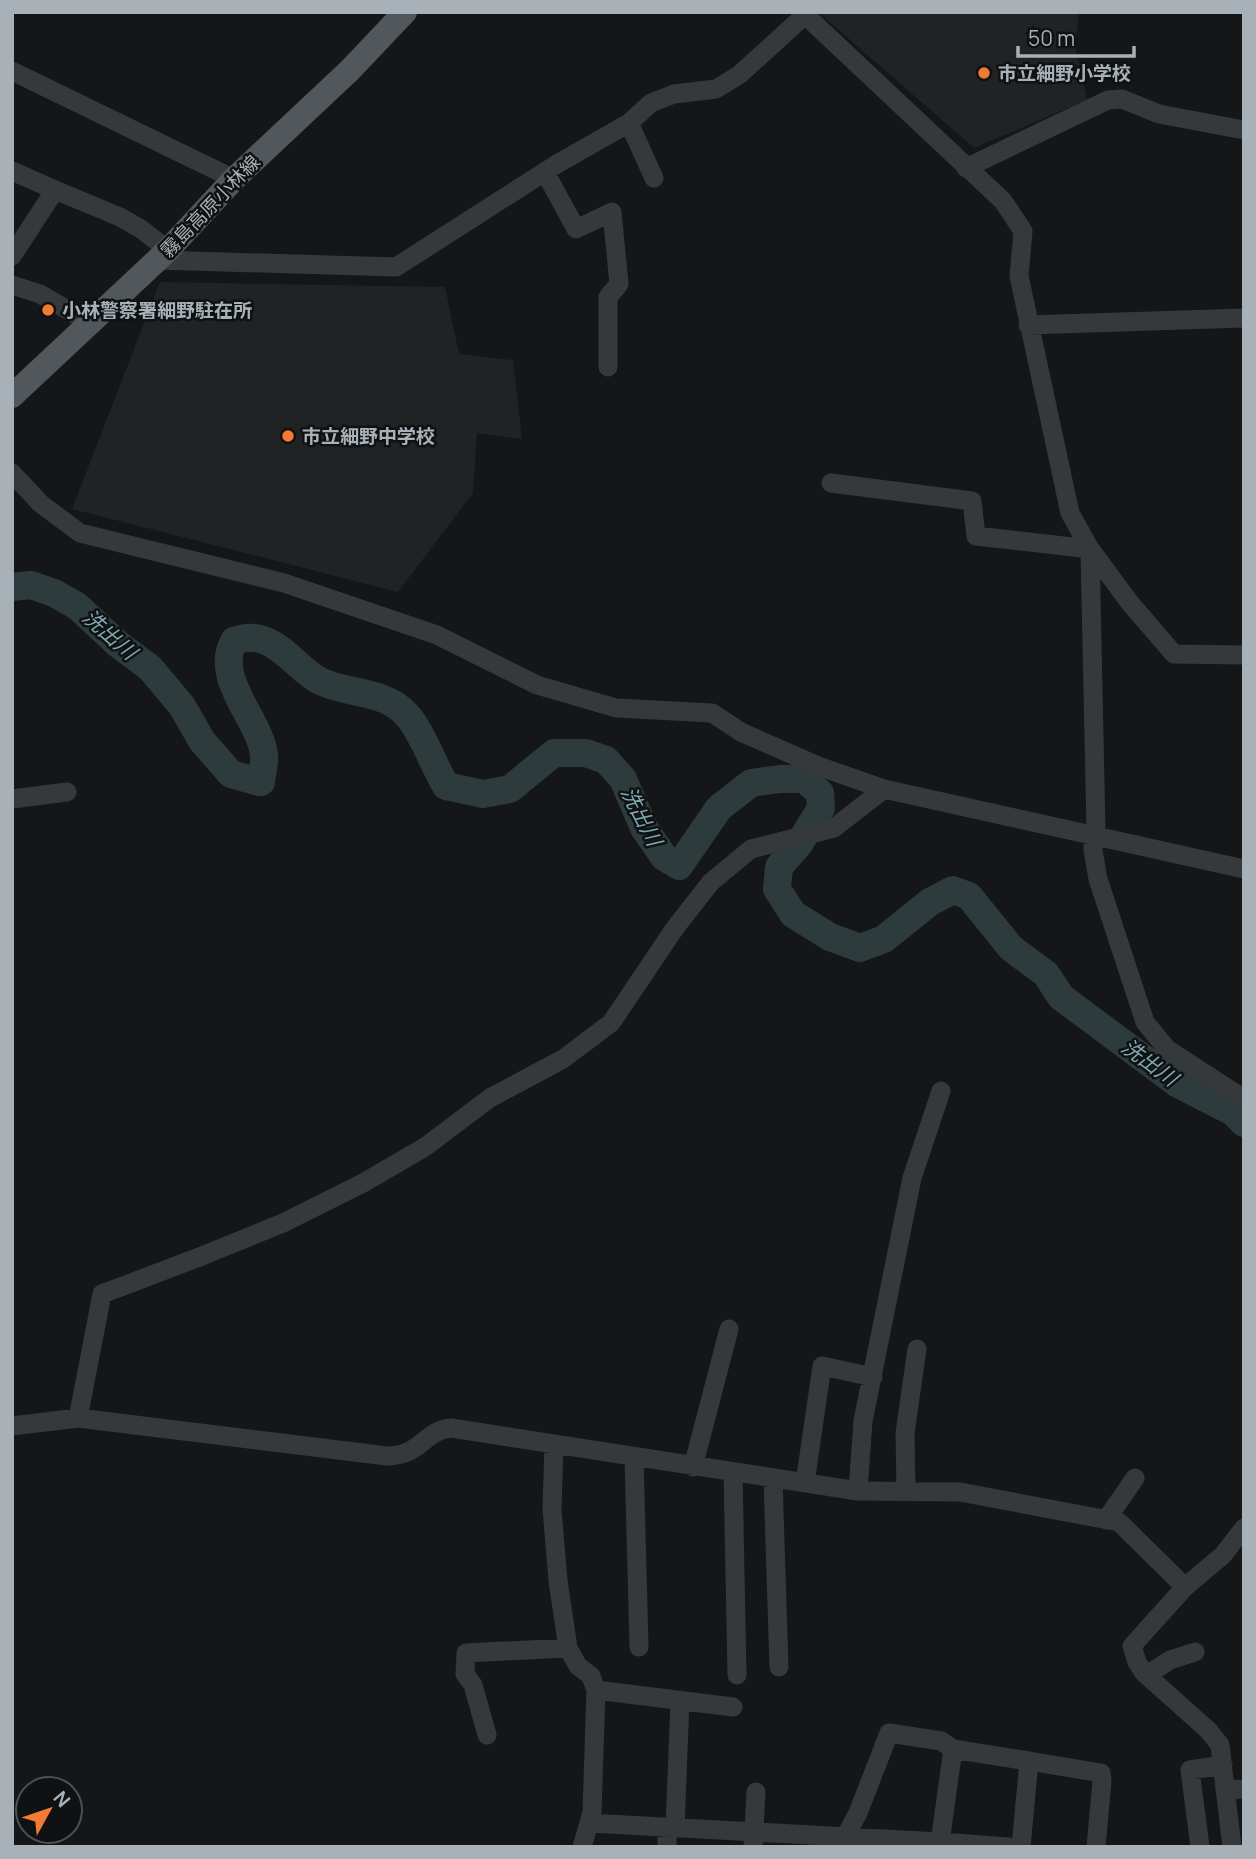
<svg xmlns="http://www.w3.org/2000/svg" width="1256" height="1859" font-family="Manrope,'Noto Sans JP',sans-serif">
	<rect width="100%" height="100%" fill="#151617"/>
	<path fill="#212224" d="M 818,12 L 1079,12 L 1075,46 L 1087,100 L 974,148 Z
		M 160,282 L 445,287 L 459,354 L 513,360 L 522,439 L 477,433 L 473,493 L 398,592 L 72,509 Z"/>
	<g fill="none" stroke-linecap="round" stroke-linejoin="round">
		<path stroke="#2d3b3d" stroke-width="28" d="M 12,587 L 31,585 L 54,593 L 77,606 L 118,644 L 150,668 L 182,706 L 202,741 L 231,774 L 259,782 L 261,782 C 262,774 265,763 264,755 C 260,719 213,679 234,641 C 245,637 255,636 266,641 C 286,649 299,669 318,680 C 346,695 384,689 407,715 C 421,730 434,766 446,786 L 483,794 L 510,789 L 554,753 L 586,753 L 606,760 L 623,779 L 644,828 L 664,857 L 679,866 L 719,808 L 751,783 L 780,779 L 804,779 L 820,793 L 821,808 L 799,844 L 779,867 L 777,889 L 793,914 L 830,937 L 860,948 L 884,939 L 930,902 L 953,890 L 969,896 L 1011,948 L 1046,974 L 1061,997 L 1178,1084 L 1233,1112 L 1244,1123"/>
		<path stroke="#36393c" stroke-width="19" d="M 802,12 L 1003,201 L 1023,231 L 1019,276 L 1070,513 L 1090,549 L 1130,603 L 1174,654 L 1244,655
			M 12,71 L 234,179
			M 629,123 L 654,178
			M 966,168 L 1108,100 L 1122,99 L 1159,114 L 1244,130
			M 12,171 L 55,190 L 12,256
			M 545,172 L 576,229 L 612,212 L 619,284 L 608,297 L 608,367
			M 55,190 L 120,217 L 141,229 L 168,250
			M 158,260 L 396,267 L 557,164 L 629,123 L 651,103 L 674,94 L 716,89 L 739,75 L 805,15
			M 12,285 L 40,294 L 90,323
			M 1028,325 L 1244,318
			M 12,473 L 41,504 L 80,533 L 284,583 L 437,635 L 537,685 L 616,708 L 712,713 L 741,732 L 818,766 L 884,789
			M 831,483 L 972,501 L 976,536 L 1090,549
			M 1090,549 L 1096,831 L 1093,837 L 1093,850 L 1098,879 L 1145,1022 L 1167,1049 L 1244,1099
			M 12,799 L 67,792
			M 78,1418 L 102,1294 L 202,1256 L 283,1223 L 363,1183 L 425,1147 L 490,1098 L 563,1059 L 611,1023 L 675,928 L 711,882 L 751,849 L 834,828 L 884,789 L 1244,869
			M 12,1426 L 78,1418 L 387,1456 C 423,1455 423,1431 451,1428 L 858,1491 L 960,1492 L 1119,1522 L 1185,1587
			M 554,1444 L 552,1509 L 558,1581 L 568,1648 L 578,1666 L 591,1676 L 596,1690 L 592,1812 L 589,1823 L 940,1842
			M 634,1457 L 639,1647
			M 693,1467 L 729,1329
			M 733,1472 L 737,1675
			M 773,1479 L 779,1667
			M 805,1483 L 822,1366 L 873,1377
			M 858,1491 L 863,1421 L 912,1178 L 941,1091
			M 906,1491 L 905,1433 L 917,1349
			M 1106,1520 L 1135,1478
			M 1147,1675 L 1170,1660 L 1195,1652
			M 596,1690 L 733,1707
			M 487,1735 L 473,1685 L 465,1674 L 466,1653 L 568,1648
			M 953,1749 L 940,1842 L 1009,1847
			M 1029,1761 L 1101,1773 L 1102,1781 L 1096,1847
			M 1225,1790 L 1244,1789
			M 675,1828 L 680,1700
			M 845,1846 L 845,1837 L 858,1813 L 889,1733 L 941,1741 L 953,1749 L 1029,1761 L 1021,1847
			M 582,1847 L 589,1823
			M 667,1847 L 667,1827
			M 753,1847 L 756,1792
			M 1200,1847 L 1190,1770 L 1223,1765
			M 1232,1847 L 1220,1745 L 1208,1730 L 1144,1673 L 1137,1662 L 1132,1646 L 1185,1587 L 1223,1555 L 1244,1528"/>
		<path stroke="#52575b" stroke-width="24" d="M 12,396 L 168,250 L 234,179 L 350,70 L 405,12"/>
	</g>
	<g fill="#f17b33" stroke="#101112" stroke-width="2.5">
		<circle cx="984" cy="73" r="7"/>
		<circle cx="48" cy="310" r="7"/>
		<circle cx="288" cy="436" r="7"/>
	</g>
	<g text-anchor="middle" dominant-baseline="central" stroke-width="5" stroke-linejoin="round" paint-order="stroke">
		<g font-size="19" font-weight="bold" fill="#a7b1b7" stroke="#101112" text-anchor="start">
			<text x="998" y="73">市立細野小学校</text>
			<text x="62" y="310">小林警察署細野駐在所</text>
			<text x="302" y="436">市立細野中学校</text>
		</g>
		<g font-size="19" fill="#a7b1b7" stroke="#101112">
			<text transform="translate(210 206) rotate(-46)">霧島高原小林線</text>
		</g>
		<g font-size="21" font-style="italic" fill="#7ea9b2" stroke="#101112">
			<text transform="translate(110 634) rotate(41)">洗出川</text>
			<text transform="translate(642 816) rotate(63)">洗出川</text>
			<text transform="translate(1150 1062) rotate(36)">洗出川</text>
		</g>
	</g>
	<rect width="1256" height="1859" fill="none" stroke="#a7b1b7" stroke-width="28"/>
	<g transform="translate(49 1810) rotate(50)"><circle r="33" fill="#101112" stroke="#4c5154" stroke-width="2"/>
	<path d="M0-5L12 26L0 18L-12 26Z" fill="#f17b33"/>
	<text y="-10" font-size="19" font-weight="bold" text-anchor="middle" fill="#a7b1b7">N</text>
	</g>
	<path d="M1018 46v10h116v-10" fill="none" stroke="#a7b1b7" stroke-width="3.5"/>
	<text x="1028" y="46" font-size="21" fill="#a7b1b7" stroke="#101112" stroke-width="5" paint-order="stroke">50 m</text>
</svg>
